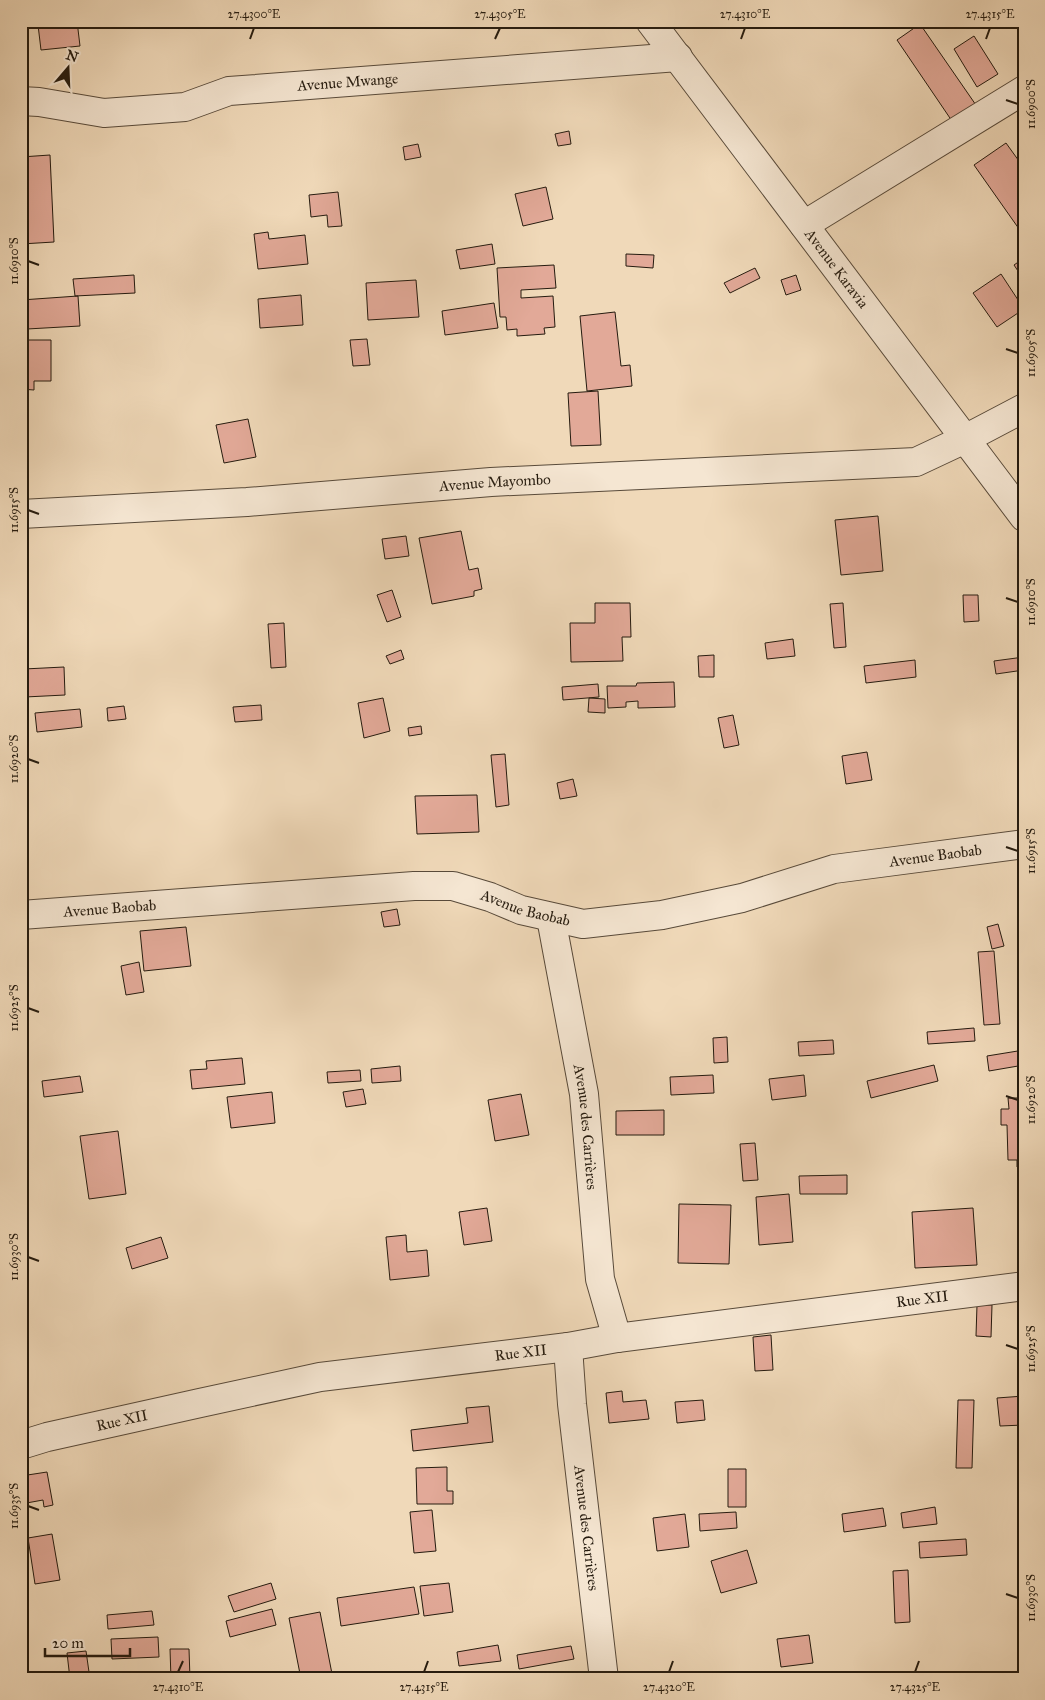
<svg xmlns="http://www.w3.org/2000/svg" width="1045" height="1700" font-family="'IM FELL Great Primer',serif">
	<rect width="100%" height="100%" fill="#f0d9b9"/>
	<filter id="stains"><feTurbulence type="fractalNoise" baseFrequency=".004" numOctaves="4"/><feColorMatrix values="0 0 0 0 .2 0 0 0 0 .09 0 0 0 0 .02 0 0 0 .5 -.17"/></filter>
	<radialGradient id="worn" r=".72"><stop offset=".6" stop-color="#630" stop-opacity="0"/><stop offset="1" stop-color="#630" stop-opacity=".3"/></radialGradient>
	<path fill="#e2a998" stroke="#251b0f" d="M 46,21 L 77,21 L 80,46 L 41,50 L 38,25 L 46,24 Z
		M 553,21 L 567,21 L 567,22 L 555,25 Z
		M 920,24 L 978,108 L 954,124 L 897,40 Z
		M 974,36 L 998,74 L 977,87 L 954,49 Z
		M 569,131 L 571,144 L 558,146 L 555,134 Z
		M 1006,143 L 1024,168 L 1024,236 L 974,165 Z
		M 418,144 L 421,157 L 405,160 L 403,147 Z
		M 50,155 L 54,242 L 21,244 L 21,157 Z
		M 546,187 L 553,219 L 523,226 L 515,194 Z
		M 338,192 L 342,226 L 328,227 L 327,215 L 311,217 L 309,195 Z
		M 268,232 L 269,239 L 305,235 L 308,264 L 258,269 L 254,234 Z
		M 492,244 L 495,264 L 460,269 L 456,250 Z
		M 626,254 L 654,255 L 653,268 L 626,266 Z
		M 1024,258 L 1024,280 L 1014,265 Z
		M 554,265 L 556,288 L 521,290 L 521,298 L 553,296 L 555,327 L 544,328 L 545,334 L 517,336 L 517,329 L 507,330 L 506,317 L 500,317 L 497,268 Z
		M 755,268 L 760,278 L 730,293 L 724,283 Z
		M 1001,274 L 1024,309 L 997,327 L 973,293 Z
		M 134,275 L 135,293 L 75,296 L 73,279 Z
		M 796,275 L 801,290 L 786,295 L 781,280 Z
		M 416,280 L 419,317 L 368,320 L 366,283 Z
		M 301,295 L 303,325 L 260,328 L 258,299 Z
		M 78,296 L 80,326 L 27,329 L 26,320 L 21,321 L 21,300 Z
		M 494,303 L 498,328 L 445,335 L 442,311 Z
		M 615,312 L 621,366 L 630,365 L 632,386 L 587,391 L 580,316 Z
		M 367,339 L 370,365 L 353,366 L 350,340 Z
		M 21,340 L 51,340 L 51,381 L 34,381 L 34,390 L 21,389 Z
		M 598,391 L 601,445 L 571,446 L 568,393 Z
		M 248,419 L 256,457 L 224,463 L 216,425 Z
		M 878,516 L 883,571 L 841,575 L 835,520 Z
		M 461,531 L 469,570 L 478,568 L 482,589 L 474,591 L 474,596 L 432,604 L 419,538 Z
		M 406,536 L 409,556 L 385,559 L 382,539 Z
		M 392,590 L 401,617 L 387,622 L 377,595 Z
		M 963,595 L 978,595 L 979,621 L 964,622 Z
		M 595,603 L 630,603 L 631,637 L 622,637 L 623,661 L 571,662 L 570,623 L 595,623 Z
		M 843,603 L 846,647 L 834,648 L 830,604 Z
		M 284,623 L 286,667 L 271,668 L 268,624 Z
		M 793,639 L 795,656 L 767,659 L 765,643 Z
		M 401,650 L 404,659 L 390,664 L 386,656 Z
		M 714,655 L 714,677 L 699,677 L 698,656 Z
		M 1024,657 L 1024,670 L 996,674 L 994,661 Z
		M 915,660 L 916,677 L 866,683 L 864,666 Z
		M 64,667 L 65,695 L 25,697 L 24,669 Z
		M 674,682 L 675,707 L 638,708 L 638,701 L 626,702 L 626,707 L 608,708 L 607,686 L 636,686 L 637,683 Z
		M 598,684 L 599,697 L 563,700 L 562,687 Z
		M 383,698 L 390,731 L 364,738 L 358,703 Z
		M 589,698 L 605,699 L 605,713 L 588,712 Z
		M 261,705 L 262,720 L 235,722 L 233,707 Z
		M 124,706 L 126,719 L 108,721 L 107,708 Z
		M 80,709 L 82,727 L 37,732 L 35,713 Z
		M 733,715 L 739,745 L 724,748 L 718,718 Z
		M 421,726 L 422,734 L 409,736 L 408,728 Z
		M 867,752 L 872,780 L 846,784 L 842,756 Z
		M 505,754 L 509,805 L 496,807 L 491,755 Z
		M 573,779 L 577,796 L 560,799 L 557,783 Z
		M 477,795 L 479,832 L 417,834 L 415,796 Z
		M 397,909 L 400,925 L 384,927 L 381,912 Z
		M 998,924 L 1004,946 L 992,949 L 987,927 Z
		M 186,927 L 191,966 L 144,971 L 140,931 Z
		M 994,951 L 1000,1024 L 984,1025 L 978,952 Z
		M 139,962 L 144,992 L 126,995 L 121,966 Z
		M 974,1028 L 975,1041 L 928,1044 L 927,1032 Z
		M 727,1037 L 728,1062 L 714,1063 L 713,1038 Z
		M 833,1040 L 834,1054 L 799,1056 L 798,1042 Z
		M 1024,1050 L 1024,1065 L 989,1071 L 987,1056 Z
		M 242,1058 L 245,1084 L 192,1089 L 190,1070 L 207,1069 L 206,1061 Z
		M 934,1065 L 938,1081 L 871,1098 L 867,1081 Z
		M 400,1066 L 401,1081 L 372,1083 L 371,1069 Z
		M 360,1070 L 361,1081 L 328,1083 L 327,1072 Z
		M 713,1075 L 714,1093 L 671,1095 L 670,1077 Z
		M 804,1075 L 806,1096 L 772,1100 L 769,1079 Z
		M 80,1076 L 83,1092 L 44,1097 L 42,1081 Z
		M 363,1089 L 366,1104 L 346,1107 L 343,1092 Z
		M 272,1092 L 275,1123 L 231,1128 L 227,1097 Z
		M 521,1094 L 529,1135 L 495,1141 L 488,1100 Z
		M 1008,1098 L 1024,1098 L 1024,1166 L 1017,1167 L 1017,1160 L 1008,1160 L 1007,1125 L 1001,1125 L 1001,1109 L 1009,1109 Z
		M 664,1110 L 664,1135 L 616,1135 L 616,1111 Z
		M 118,1131 L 126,1194 L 89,1199 L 80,1136 Z
		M 755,1143 L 758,1180 L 743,1181 L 740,1144 Z
		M 847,1175 L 847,1194 L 800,1194 L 799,1176 Z
		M 789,1194 L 793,1242 L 759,1245 L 756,1197 Z
		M 679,1204 L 731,1205 L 729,1264 L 678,1263 Z
		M 487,1208 L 492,1241 L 464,1245 L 459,1212 Z
		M 973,1208 L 977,1265 L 915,1268 L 912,1212 Z
		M 406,1235 L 407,1252 L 427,1250 L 429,1276 L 390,1280 L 386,1237 Z
		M 161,1237 L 168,1258 L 132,1269 L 126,1248 Z
		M 977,1305 L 992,1305 L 991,1337 L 976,1336 Z
		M 771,1335 L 773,1370 L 755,1371 L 753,1337 Z
		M 622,1391 L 623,1402 L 646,1400 L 649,1419 L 609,1423 L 606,1393 Z
		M 1024,1396 L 1024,1425 L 1000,1426 L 997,1398 Z
		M 703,1400 L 705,1420 L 677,1423 L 675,1402 Z
		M 958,1400 L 974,1400 L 972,1468 L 956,1468 Z
		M 489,1406 L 493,1442 L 413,1451 L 411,1430 L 468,1423 L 466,1408 Z
		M 447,1467 L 447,1491 L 453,1491 L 453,1504 L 417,1504 L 416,1468 Z
		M 728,1469 L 746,1469 L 746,1507 L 728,1507 Z
		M 47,1472 L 53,1505 L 44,1507 L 43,1500 L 21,1504 L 21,1476 Z
		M 935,1507 L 937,1524 L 903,1528 L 901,1513 Z
		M 883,1508 L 886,1526 L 844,1532 L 842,1514 Z
		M 432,1510 L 436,1551 L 414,1553 L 410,1512 Z
		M 736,1512 L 737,1528 L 700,1531 L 699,1514 Z
		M 685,1514 L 689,1547 L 657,1551 L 653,1518 Z
		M 52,1534 L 60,1580 L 35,1584 L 28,1538 Z
		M 966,1539 L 967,1555 L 920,1558 L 919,1542 Z
		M 747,1550 L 757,1583 L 721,1593 L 711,1561 Z
		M 908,1570 L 910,1622 L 895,1623 L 893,1571 Z
		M 271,1583 L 276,1599 L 234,1612 L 228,1596 Z
		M 449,1583 L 453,1612 L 424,1616 L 420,1586 Z
		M 414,1587 L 419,1614 L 341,1626 L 337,1598 Z
		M 272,1609 L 276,1625 L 230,1637 L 226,1621 Z
		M 152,1611 L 154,1625 L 108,1629 L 107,1615 Z
		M 320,1612 L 333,1679 L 301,1679 L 289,1618 Z
		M 809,1635 L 813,1663 L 781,1667 L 777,1639 Z
		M 158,1637 L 159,1657 L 112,1659 L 111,1639 Z
		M 498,1645 L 501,1661 L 459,1666 L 457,1652 Z
		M 571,1646 L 574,1659 L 519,1669 L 517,1655 Z
		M 170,1649 L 189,1649 L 190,1679 L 171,1679 Z
		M 86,1651 L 90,1679 L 70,1679 L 67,1653 Z
		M 66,1675 L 66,1679 L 52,1679 L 52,1676 Z"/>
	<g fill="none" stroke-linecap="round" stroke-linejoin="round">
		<defs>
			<g id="minor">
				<path id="s1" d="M 650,21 L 1024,517"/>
				<path id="s2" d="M 21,101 L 39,102 L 104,113 L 185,107 L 229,91 L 678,57"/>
				<path d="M 804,225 L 1024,90"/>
				<path id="s3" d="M 21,514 L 247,502 L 491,482 L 916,462 L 965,439 L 1024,408"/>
				<path id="s4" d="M 21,915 L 414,886 L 453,886 L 490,897 L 521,910 L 583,924 L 662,915 L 742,898 L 834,869 L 1024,844"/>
				<path id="s5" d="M 551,918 L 584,1094 L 600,1279 L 617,1338"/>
				<path id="s6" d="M 568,1347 L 572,1404 L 604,1679"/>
				<path id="s7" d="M 21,1445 L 47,1437 L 200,1403 L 320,1377 L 568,1347 L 617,1338 L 1024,1286"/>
			</g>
		</defs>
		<use href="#minor" stroke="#584a3a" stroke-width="30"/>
		<use href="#minor" stroke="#f5e6d2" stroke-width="28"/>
	</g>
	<path fill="none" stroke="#251b0f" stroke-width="2" d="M 250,39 L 254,28M 495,39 L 500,28M 741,39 L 745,28M 986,39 L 990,28M 1006,100 L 1018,104M 28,261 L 39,265M 1006,349 L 1018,353M 28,510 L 39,514M 1006,598 L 1018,602M 28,759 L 39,763M 1006,847 L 1018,851M 28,1008 L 39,1012M 1006,1096 L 1018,1100M 28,1257 L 39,1261M 1006,1345 L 1018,1349M 28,1506 L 39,1510M 1006,1594 L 1018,1598M 178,1672 L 183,1661M 424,1672 L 428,1661M 669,1672 L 673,1661M 915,1672 L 919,1661"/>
	<g text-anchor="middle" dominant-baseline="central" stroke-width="4" stroke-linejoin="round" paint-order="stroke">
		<g font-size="15" fill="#251b0f" stroke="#f5e6d2">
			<text stroke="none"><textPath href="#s2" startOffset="331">Avenue Mwange</textPath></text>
			<text stroke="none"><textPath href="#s1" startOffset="310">Avenue Karavia</textPath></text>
			<text stroke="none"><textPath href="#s3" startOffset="475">Avenue Mayombo</textPath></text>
			<text stroke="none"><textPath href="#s4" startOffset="929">Avenue Baobab</textPath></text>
			<text stroke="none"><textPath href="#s4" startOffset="509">Avenue Baobab</textPath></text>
			<text stroke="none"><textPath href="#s4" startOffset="89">Avenue Baobab</textPath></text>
			<text stroke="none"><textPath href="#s5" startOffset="212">Avenue des Carrières</textPath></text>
			<text stroke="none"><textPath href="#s7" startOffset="914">Rue XII</textPath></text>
			<text stroke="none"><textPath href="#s7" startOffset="509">Rue XII</textPath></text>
			<text stroke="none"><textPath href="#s7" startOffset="104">Rue XII</textPath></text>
			<text stroke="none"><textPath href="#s6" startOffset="182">Avenue des Carrières</textPath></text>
		</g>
	</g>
	<rect width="1045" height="1700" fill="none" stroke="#f0d9b9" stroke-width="55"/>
	<g transform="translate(68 68) rotate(19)" stroke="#f5e6d2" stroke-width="4" paint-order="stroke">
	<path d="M0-4L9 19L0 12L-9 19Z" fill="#251b0f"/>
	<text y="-8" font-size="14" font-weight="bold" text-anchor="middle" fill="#251b0f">N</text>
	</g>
	<path d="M45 1648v8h85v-8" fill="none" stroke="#251b0f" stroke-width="2.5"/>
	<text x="52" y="1648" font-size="15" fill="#251b0f" stroke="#f5e6d2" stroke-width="4" paint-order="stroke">20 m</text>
	<rect x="28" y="28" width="990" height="1644" fill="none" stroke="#251b0f" stroke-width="2"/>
	<g font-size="12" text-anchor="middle" fill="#251b0f">
		<text x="254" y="18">27.4300°E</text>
		<text x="500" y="18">27.4305°E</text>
		<text x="745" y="18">27.4310°E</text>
		<text x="990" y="18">27.4315°E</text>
		<text transform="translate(1031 104) rotate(-90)" y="4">11.6900°S</text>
		<text transform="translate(14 261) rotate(-90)" y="4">11.6910°S</text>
		<text transform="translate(1031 353) rotate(-90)" y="4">11.6905°S</text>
		<text transform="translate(14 510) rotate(-90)" y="4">11.6915°S</text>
		<text transform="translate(1031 602) rotate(-90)" y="4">11.6910°S</text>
		<text transform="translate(14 759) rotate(-90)" y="4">11.6920°S</text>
		<text transform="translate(1031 851) rotate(-90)" y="4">11.6915°S</text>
		<text transform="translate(14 1008) rotate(-90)" y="4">11.6925°S</text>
		<text transform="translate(1031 1100) rotate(-90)" y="4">11.6920°S</text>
		<text transform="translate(14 1257) rotate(-90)" y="4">11.6930°S</text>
		<text transform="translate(1031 1349) rotate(-90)" y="4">11.6925°S</text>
		<text transform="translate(14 1506) rotate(-90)" y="4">11.6935°S</text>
		<text transform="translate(1031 1598) rotate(-90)" y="4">11.6930°S</text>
		<text x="178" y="1691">27.4310°E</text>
		<text x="424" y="1691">27.4315°E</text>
		<text x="669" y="1691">27.4320°E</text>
		<text x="915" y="1691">27.4325°E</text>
	</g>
	<rect width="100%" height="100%" filter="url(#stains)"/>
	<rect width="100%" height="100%" fill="url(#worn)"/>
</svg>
